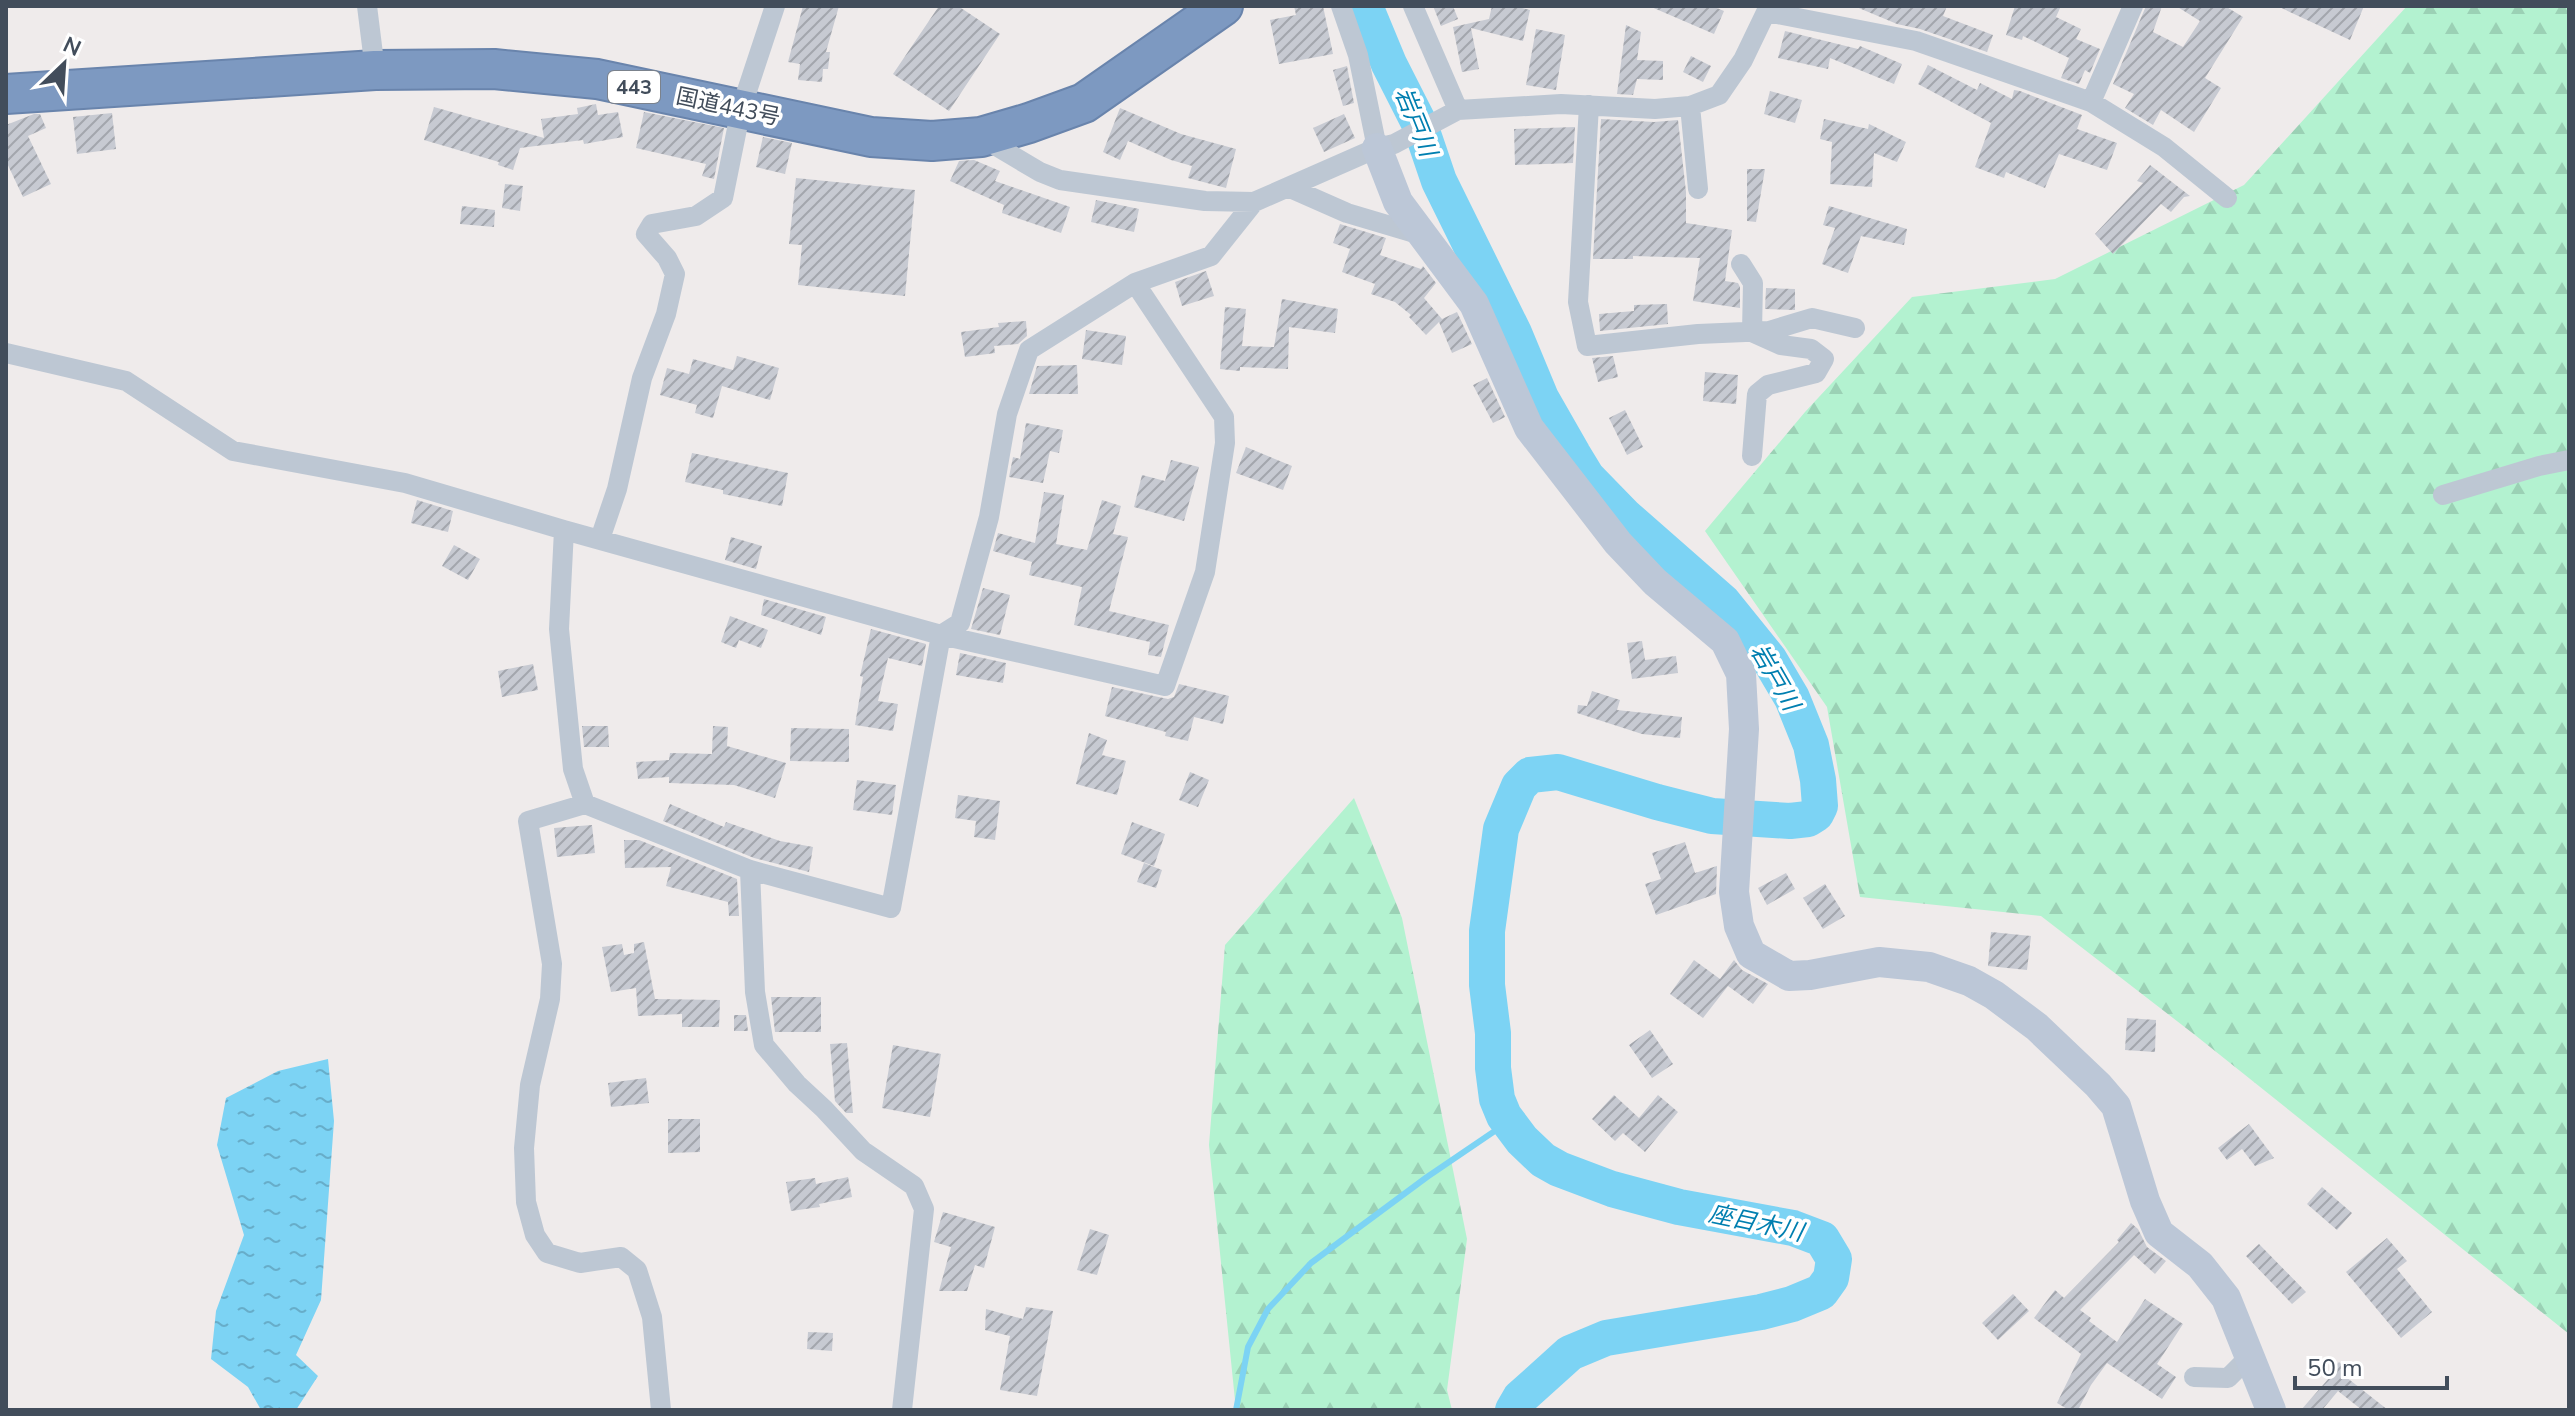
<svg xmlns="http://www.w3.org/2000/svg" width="2575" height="1416" font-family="'Nunito Sans','Noto Sans JP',sans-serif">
	<defs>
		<pattern id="forest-firs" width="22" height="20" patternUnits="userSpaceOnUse" patternTransform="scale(2)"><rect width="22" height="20" fill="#b3f2d0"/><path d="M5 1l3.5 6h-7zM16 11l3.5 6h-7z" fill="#9bd1b5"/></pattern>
		<pattern id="water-ripples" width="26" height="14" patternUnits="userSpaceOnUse" patternTransform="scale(2)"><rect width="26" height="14" fill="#7cd3f4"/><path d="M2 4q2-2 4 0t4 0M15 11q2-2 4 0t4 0" fill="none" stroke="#67adc9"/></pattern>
		<pattern id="building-hatch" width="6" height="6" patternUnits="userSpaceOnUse" patternTransform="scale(2)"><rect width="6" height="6" fill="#c7cad2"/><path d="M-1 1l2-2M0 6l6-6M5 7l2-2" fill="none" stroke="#a3a6ad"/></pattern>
	</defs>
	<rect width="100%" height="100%" fill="#efebeb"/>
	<path fill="url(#forest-firs)" d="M 2407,6 L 2569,6 L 2569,1334 L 2195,1035 L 2041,916 L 1860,897 L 1827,707 L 1705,531 L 1805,412 L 1912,297 L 2055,279 L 2244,185 Z
		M 1354,798 L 1402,918 L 1467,1239 L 1447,1390 L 1452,1410 L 1236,1410 L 1209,1145 L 1225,945 Z"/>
	<path fill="url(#water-ripples)" d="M 328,1059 L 334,1121 L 321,1300 L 296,1355 L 318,1376 L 296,1410 L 261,1410 L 248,1387 L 211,1359 L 216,1311 L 244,1235 L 217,1145 L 226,1098 L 278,1071 Z"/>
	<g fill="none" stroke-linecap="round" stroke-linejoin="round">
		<path stroke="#7cd3f4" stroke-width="6" d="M 1236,1410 L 1248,1347 L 1268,1309 L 1311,1263 L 1427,1177 L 1508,1122"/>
		<path stroke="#7cd3f4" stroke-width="36" d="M 1365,6 L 1389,64 L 1420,125 L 1439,181 L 1514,333 L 1541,398 L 1573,454 L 1587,477 L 1625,516 L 1723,602 L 1769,659 L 1792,698 L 1811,745 L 1818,780 L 1820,806 L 1816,814 L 1808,819 L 1790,821 L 1712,816 L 1657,802 L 1558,772 L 1530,775 L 1519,786 L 1501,829 L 1487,931 L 1487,985 L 1493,1033 L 1493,1068 L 1497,1099 L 1504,1116 L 1522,1140 L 1543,1160 L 1559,1169 L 1612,1189 L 1679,1207 L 1793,1228 L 1822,1239 L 1834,1259 L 1831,1278 L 1821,1292 L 1792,1304 L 1761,1312 L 1606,1338 L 1570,1353 L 1520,1398 L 1513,1410"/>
	</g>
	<path fill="url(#building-hatch)" d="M 803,6 L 839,6 L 826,52 L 830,52 L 828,69 L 823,69 L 822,82 L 798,80 L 800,64 L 788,62 Z
		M 939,6 L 958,6 L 1000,34 L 949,111 L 893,74 Z
		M 1294,6 L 1323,6 L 1333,54 L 1279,64 L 1270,20 L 1296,15 Z
		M 1433,6 L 1453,6 L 1458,19 L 1441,26 Z
		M 1492,6 L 1514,6 L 1530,10 L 1523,41 L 1471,28 L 1479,69 L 1462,72 L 1453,27 L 1489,19 Z
		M 1649,6 L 1712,6 L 1724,11 L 1714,34 Z
		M 1854,6 L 1947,6 L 1943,16 L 1993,35 L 1987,52 L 1920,29 L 1897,24 Z
		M 2015,6 L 2061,6 L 2056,17 L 2081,29 L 2076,39 L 2100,49 L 2090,73 L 2085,70 L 2079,84 L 2061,78 L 2069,58 L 2023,36 L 2022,40 L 2006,35 Z
		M 2146,6 L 2162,6 L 2153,32 L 2183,47 L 2200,21 L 2176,6 L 2225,6 L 2243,17 L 2205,78 L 2221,88 L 2194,132 L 2161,110 L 2153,125 L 2125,108 L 2134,94 L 2113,84 Z
		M 2277,6 L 2364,6 L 2350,40 Z
		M 1626,25 L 1641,32 L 1637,60 L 1663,61 L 1663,80 L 1637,79 L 1633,95 L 1617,94 Z
		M 1536,29 L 1565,35 L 1556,90 L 1526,85 Z
		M 1785,31 L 1858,49 L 1860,46 L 1902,64 L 1894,84 L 1830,58 L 1828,69 L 1778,58 Z
		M 1691,56 L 1711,66 L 1703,82 L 1683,72 Z
		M 1928,65 L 1977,90 L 1980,83 L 2012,99 L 2014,90 L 2020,91 L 2082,115 L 2077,129 L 2117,143 L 2107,170 L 2059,154 L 2045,188 L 2006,172 L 2004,178 L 1975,167 L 1991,123 L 1918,84 Z
		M 1347,66 L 1354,103 L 1343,106 L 1333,70 Z
		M 1770,91 L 1802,100 L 1795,123 L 1764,114 Z
		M 596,104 L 598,115 L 618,112 L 623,137 L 584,144 L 583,140 L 520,148 L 513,170 L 498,165 L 499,162 L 424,140 L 434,107 L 544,138 L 541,119 L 578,114 L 577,108 Z
		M 1120,108 L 1181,134 L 1236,149 L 1226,188 L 1188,178 L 1192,166 L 1171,160 L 1128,141 L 1120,160 L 1103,152 Z
		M 644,112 L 724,128 L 714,179 L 702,176 L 706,164 L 636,148 Z
		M 112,113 L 116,149 L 77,154 L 73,117 Z
		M 34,114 L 40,114 L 46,128 L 28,136 L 51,184 L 23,197 L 6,161 L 6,125 Z
		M 1344,114 L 1355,138 L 1324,152 L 1313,128 Z
		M 1601,119 L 1654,122 L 1678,120 L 1686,192 L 1686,223 L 1732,230 L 1725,281 L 1738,283 L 1740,287 L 1740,308 L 1693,301 L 1700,258 L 1633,256 L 1633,259 L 1593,259 Z
		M 1824,119 L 1868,129 L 1869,124 L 1906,142 L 1897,162 L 1874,153 L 1872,187 L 1830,184 L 1832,142 L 1820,139 Z
		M 1575,127 L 1573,163 L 1515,165 L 1514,129 Z
		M 763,137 L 792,143 L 785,174 L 756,167 Z
		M 974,160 L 1000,171 L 995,181 L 1070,207 L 1061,233 L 1002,213 L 1004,205 L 950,181 L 959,161 Z
		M 2150,165 L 2190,196 L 2184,197 L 2171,212 L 2161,204 L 2113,254 L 2095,234 L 2143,183 L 2137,181 Z
		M 1747,169 L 1765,169 L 1756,222 L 1747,221 Z
		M 796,178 L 915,190 L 905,296 L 798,285 L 802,245 L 789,244 Z
		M 505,184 L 523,186 L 520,211 L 502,208 Z
		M 1096,200 L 1139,209 L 1134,232 L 1091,222 Z
		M 462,206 L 495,210 L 494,227 L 460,224 Z
		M 1829,206 L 1907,229 L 1904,245 L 1861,236 L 1848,273 L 1822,264 L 1835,228 L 1823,225 Z
		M 1340,224 L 1386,238 L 1380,255 L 1421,269 L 1423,266 L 1436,283 L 1424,298 L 1442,319 L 1457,312 L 1472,344 L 1452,353 L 1439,322 L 1426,335 L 1409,317 L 1411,315 L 1395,302 L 1371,294 L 1375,284 L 1342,272 L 1350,249 L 1333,243 Z
		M 1206,271 L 1214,296 L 1182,306 L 1175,282 Z
		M 1766,288 L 1795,289 L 1795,310 L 1765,309 Z
		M 1282,299 L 1338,309 L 1335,333 L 1289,327 L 1288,369 L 1240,367 L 1240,371 L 1220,369 L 1225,307 L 1246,309 L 1242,346 L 1274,347 Z
		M 1667,304 L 1668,324 L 1600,331 L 1599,314 L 1634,311 L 1634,305 Z
		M 1026,321 L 1027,336 L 1018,344 L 994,346 L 995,353 L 965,357 L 961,332 L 999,327 L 998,323 Z
		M 1086,330 L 1126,336 L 1122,365 L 1082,359 Z
		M 737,356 L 779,368 L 770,400 L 722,386 L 713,418 L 695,413 L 697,405 L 660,395 L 667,368 L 689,374 L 693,359 L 733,370 Z
		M 1613,356 L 1618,377 L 1598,382 L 1592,358 Z
		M 1077,365 L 1078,394 L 1029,394 L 1037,366 Z
		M 1705,372 L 1738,375 L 1736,404 L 1703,401 Z
		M 1487,378 L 1505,417 L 1493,423 L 1473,385 Z
		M 1625,410 L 1643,447 L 1627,455 L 1609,418 Z
		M 1026,423 L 1063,430 L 1059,453 L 1050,451 L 1043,483 L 1009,477 L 1013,457 L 1020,459 Z
		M 1246,447 L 1292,466 L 1283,490 L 1236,473 Z
		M 692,453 L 788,473 L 782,506 L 723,494 L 723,490 L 685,482 Z
		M 1171,460 L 1199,467 L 1184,521 L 1134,507 L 1142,475 L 1165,481 Z
		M 1044,492 L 1064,495 L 1056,544 L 1087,550 L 1102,500 L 1121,506 L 1113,534 L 1128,537 L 1109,611 L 1169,625 L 1161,657 L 1148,655 L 1150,642 L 1074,625 L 1082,587 L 1029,575 L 1032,562 L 993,551 L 998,533 L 1035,543 Z
		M 417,500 L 453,511 L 448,532 L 411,523 Z
		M 731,537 L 762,546 L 756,569 L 725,560 Z
		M 454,545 L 480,559 L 468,580 L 442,566 Z
		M 983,588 L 1010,595 L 1000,635 L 971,629 Z
		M 764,599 L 826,617 L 821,635 L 761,615 Z
		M 730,616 L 768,630 L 761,648 L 739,640 L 736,648 L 721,642 Z
		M 871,629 L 926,644 L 922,666 L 888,658 L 878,701 L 898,704 L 893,731 L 855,725 L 863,677 L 860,676 Z
		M 1642,641 L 1645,660 L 1676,656 L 1678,673 L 1632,679 L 1627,643 Z
		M 960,653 L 1006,663 L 1003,683 L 956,675 Z
		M 533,664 L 538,690 L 502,697 L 498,671 Z
		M 1179,684 L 1229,696 L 1223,724 L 1194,717 L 1188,741 L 1165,736 L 1166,732 L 1105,716 L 1112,687 L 1168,699 L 1174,697 Z
		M 1592,691 L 1620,700 L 1617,710 L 1682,717 L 1680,738 L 1642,734 L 1577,713 L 1578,705 L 1587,706 Z
		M 582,726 L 608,726 L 609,747 L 584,747 Z
		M 713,726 L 728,727 L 727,746 L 786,763 L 775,798 L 734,785 L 669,783 L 669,777 L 638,779 L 636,762 L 669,760 L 670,753 L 712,754 Z
		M 791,728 L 849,729 L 849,762 L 790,761 Z
		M 1089,733 L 1107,740 L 1102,755 L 1126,761 L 1117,795 L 1076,784 Z
		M 1190,772 L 1209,780 L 1198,807 L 1179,800 Z
		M 857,780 L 896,785 L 892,815 L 853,810 Z
		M 958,795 L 1000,801 L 995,840 L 974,837 L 976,821 L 955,818 Z
		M 670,804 L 724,827 L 726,822 L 780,841 L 813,847 L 809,872 L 754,858 L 663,821 Z
		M 1132,822 L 1165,834 L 1154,866 L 1121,854 Z
		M 592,825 L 595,853 L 557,857 L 554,828 Z
		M 624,840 L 639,840 L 737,879 L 739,916 L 729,916 L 728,902 L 666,886 L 671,867 L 625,868 Z
		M 1685,842 L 1695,873 L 1717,866 L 1716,894 L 1656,915 L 1645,884 L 1661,879 L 1652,853 Z
		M 1144,863 L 1162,870 L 1156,888 L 1137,882 Z
		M 1786,873 L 1795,889 L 1767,905 L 1758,888 Z
		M 1825,884 L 1845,916 L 1823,929 L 1803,898 Z
		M 1991,932 L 2031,936 L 2027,970 L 1988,966 Z
		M 644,942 L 655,999 L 720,1000 L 719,1027 L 682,1027 L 682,1014 L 638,1016 L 636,988 L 611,992 L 602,947 L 622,944 L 624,955 L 634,953 L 634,944 Z
		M 1694,960 L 1720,979 L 1734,960 L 1742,970 L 1768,984 L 1753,1004 L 1728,986 L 1703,1018 L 1670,994 Z
		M 771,997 L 821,997 L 821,1032 L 775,1032 Z
		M 734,1015 L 746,1015 L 748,1031 L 734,1031 Z
		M 2127,1018 L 2156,1020 L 2155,1052 L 2125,1050 Z
		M 1650,1030 L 1673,1064 L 1652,1078 L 1629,1045 Z
		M 847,1043 L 853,1113 L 846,1113 L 835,1101 L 830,1044 Z
		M 893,1045 L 941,1054 L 930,1117 L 882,1108 Z
		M 646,1078 L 649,1103 L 611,1107 L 608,1083 Z
		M 1614,1095 L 1639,1118 L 1658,1095 L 1678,1112 L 1645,1152 L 1623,1133 L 1615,1141 L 1592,1119 Z
		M 668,1119 L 700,1119 L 700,1152 L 668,1153 Z
		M 2249,1124 L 2274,1158 L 2255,1166 L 2242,1149 L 2227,1160 L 2218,1148 Z
		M 848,1177 L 852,1197 L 819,1204 L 820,1207 L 791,1211 L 786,1182 L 815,1178 L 816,1184 Z
		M 2322,1187 L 2352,1213 L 2337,1230 L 2307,1204 Z
		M 943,1212 L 995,1227 L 984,1268 L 975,1265 L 967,1291 L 939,1291 L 951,1247 L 934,1242 Z
		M 2131,1223 L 2138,1229 L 2147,1247 L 2166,1261 L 2155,1274 L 2134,1255 L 2080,1310 L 2091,1318 L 2089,1321 L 2117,1342 L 2145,1299 L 2183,1324 L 2157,1364 L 2176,1377 L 2162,1399 L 2107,1363 L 2091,1385 L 2078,1410 L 2069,1410 L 2057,1403 L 2081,1354 L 2034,1318 L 2055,1290 L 2064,1298 L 2119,1242 L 2117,1240 Z
		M 1090,1229 L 1109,1235 L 1097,1275 L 1077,1270 Z
		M 2387,1238 L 2407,1261 L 2397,1269 L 2432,1312 L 2401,1338 L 2346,1272 Z
		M 2259,1244 L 2306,1292 L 2292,1304 L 2246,1256 Z
		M 2013,1294 L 2029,1311 L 1998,1340 L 1982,1323 Z
		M 1026,1307 L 1053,1311 L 1037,1396 L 1000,1390 L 1010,1336 L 985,1330 L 986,1309 L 1023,1319 Z
		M 808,1332 L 833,1333 L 832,1351 L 807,1349 Z
		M 2339,1362 L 2350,1372 L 2346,1377 L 2388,1410 L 2362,1410 L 2338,1391 L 2322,1410 L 2301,1410 L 2330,1377 L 2327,1374 Z"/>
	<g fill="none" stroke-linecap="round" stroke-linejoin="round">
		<defs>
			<path id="highway" d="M 6,94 L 375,70 L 494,69 L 597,79 L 871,137 L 932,141 L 981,137 L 1029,123 L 1084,103 L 1223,6"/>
		</defs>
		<use href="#highway" stroke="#6984ac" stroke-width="42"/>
		<path stroke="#bdc7d3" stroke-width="20" d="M 367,6 L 375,70
			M 1341,6 L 1358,55 L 1377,148
			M 1413,6 L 1458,110
			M 1767,12 L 1916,41 L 2091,102 L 2164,147 L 2227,198
			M 2091,102 L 2133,6
			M 1589,105 L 1578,302 L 1587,346 L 1698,334 L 1769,331 L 1812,318 L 1855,328
			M 1690,106 L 1698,189
			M 981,137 L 1040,172 L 1060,180 L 1205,201 L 1254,202 L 1377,148 L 1394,144 L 1458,110 L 1561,104 L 1655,109 L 1690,106 L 1719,95 L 1743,60 L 1769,6
			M 1288,187 L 1347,213 L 1421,235
			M 1741,264 L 1753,283 L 1752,332 L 1781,345 L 1811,349 L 1824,359 L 1816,373 L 1768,385 L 1757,394 L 1752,456
			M 6,353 L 126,381 L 233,451 L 405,483 L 564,530 L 941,635 L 1165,686 L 1205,572 L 1225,443 L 1224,417 L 1135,283
			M 2443,495 L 2539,466 L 2569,460
			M 564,530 L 559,629 L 573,769 L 585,804
			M 600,539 L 617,489 L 642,378 L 666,314 L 675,274 L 667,258 L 646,234 L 652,224 L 696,216 L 723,198 L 741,109 L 775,6
			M 750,870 L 755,992 L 764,1045 L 797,1084 L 824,1109 L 863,1151 L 914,1186 L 924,1209 L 902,1410
			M 2194,1377 L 2228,1378 L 2251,1355
			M 661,1410 L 652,1317 L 637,1270 L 621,1257 L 580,1263 L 547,1253 L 535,1235 L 526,1202 L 524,1148 L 530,1085 L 550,999 L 552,964 L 528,821 L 585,804 L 750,870 L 891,908 L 941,635 L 960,623 L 989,517 L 1007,414 L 1029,350 L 1135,283 L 1211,256 L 1254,202"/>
		<path stroke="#bcc7d7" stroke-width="30" d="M 1377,148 L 1398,202 L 1474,304 L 1529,428 L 1618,543 L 1655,582 L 1725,641 L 1741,674 L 1744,729 L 1734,892 L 1739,926 L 1751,954 L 1789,976 L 1810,975 L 1879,962 L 1929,967 L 1969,981 L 1994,995 L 2037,1027 L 2098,1085 L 2116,1106 L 2145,1201 L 2159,1233 L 2200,1265 L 2226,1298 L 2271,1410"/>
		<use href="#highway" stroke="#7d99c1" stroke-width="38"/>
	</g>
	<g text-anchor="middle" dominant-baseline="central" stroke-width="7" stroke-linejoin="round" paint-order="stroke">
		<rect fill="#fff" stroke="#7b828c" stroke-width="2" x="608" y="71" width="52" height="32" rx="6"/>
		<g font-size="20" font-weight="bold" fill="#424d5b">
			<text x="634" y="87">443</text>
		</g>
		<g font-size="22" fill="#424d5b" stroke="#fff">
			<text transform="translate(728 107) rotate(12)">国道443号</text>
		</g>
		<g font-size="24" font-style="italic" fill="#007fb0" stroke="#fff">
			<text transform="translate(1416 122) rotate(68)">岩戸川</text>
			<text transform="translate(1775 677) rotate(60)">岩戸川</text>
			<text transform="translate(1756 1223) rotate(12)">座目木川</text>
		</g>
	</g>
	<rect width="2575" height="1416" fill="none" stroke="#424d5b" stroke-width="16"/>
	<g transform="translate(64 64) rotate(25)" stroke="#ffffff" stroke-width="6" paint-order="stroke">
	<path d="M0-6L14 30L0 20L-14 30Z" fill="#424d5b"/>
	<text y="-12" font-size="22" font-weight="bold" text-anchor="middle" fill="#424d5b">N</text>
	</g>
	<path d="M2295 1376v12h152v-12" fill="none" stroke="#424d5b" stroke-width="4"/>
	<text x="2307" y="1376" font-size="24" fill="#424d5b" stroke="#ffffff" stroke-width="6" paint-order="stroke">50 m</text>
</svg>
